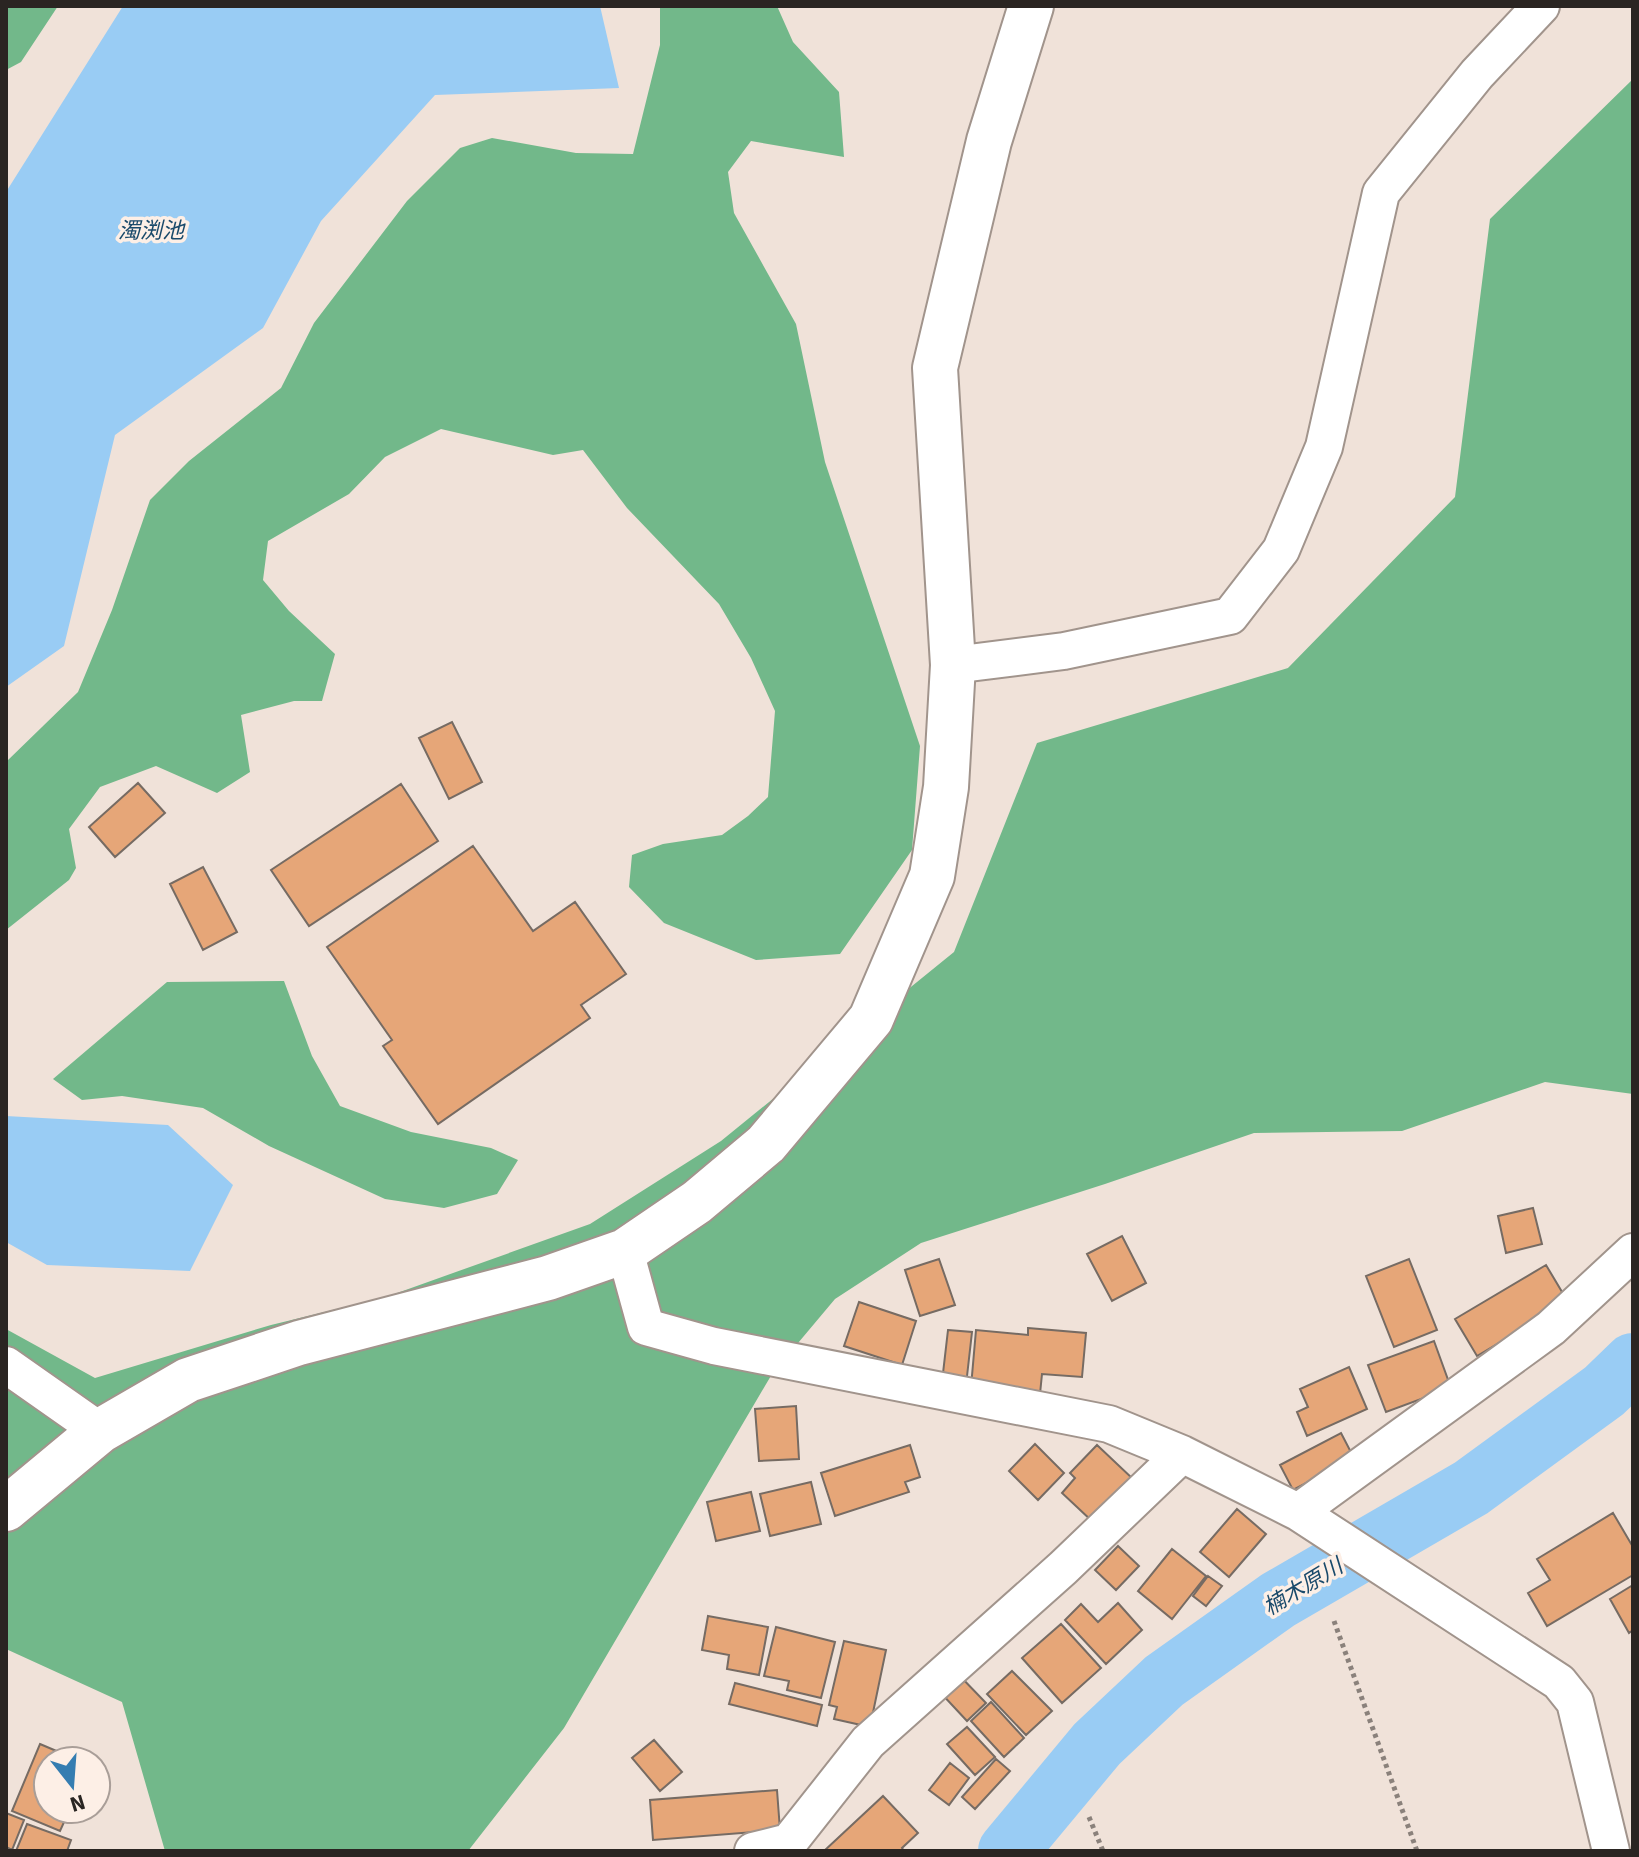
<svg xmlns="http://www.w3.org/2000/svg" width="1639" height="1857" font-family="'Source Sans 3','Noto Sans JP',sans-serif">
	<rect width="100%" height="100%" fill="#f0e2d9"/>
	<path fill="#72b88a" d="M 6,6 L 58,6 L 21,62 L 6,70 Z
		M 660,6 L 777,6 L 793,42 L 839,92 L 844,157 L 751,141 L 728,172 L 734,213 L 796,324 L 825,462 L 920,746 L 912,850 L 840,954 L 756,960 L 664,923 L 629,887 L 632,855 L 663,844 L 722,835 L 748,816 L 768,797 L 775,711 L 751,658 L 719,604 L 627,508 L 583,450 L 553,455 L 441,429 L 385,457 L 349,494 L 268,541 L 263,580 L 289,611 L 335,654 L 322,701 L 294,701 L 241,715 L 250,772 L 217,793 L 156,766 L 100,787 L 69,829 L 76,868 L 69,880 L 6,930 L 6,762 L 78,692 L 112,610 L 150,500 L 189,461 L 281,388 L 314,323 L 407,201 L 460,148 L 492,138 L 576,153 L 633,154 L 660,45 Z
		M 1633,79 L 1633,1094 L 1545,1082 L 1402,1131 L 1254,1133 L 1105,1184 L 921,1243 L 835,1299 L 772,1374 L 564,1728 L 468,1851 L 165,1851 L 122,1702 L 6,1649 L 6,1329 L 95,1378 L 271,1325 L 386,1297 L 590,1224 L 721,1141 L 954,952 L 1037,743 L 1288,668 L 1455,497 L 1490,219 Z
		M 284,981 L 312,1056 L 340,1106 L 411,1132 L 491,1148 L 518,1160 L 497,1194 L 444,1208 L 385,1199 L 269,1146 L 203,1108 L 122,1096 L 82,1100 L 53,1079 L 167,982 Z"/>
	<path fill="#99ccf4" d="M 123,6 L 600,6 L 619,88 L 435,95 L 321,221 L 263,328 L 115,435 L 64,646 L 6,687 L 6,192 Z
		M 6,1116 L 168,1125 L 233,1185 L 190,1271 L 47,1265 L 6,1242 Z"/>
	<g fill="none" stroke-linecap="round" stroke-linejoin="round">
		<path stroke="#99ccf4" stroke-width="60" d="M 1008,1851 L 1097,1744 L 1164,1681 L 1278,1600 L 1471,1488 L 1604,1391 L 1633,1363"/>
	</g>
	<path fill="#e6a678" stroke="#766b63" stroke-width="2" d="M 452,722 L 482,782 L 449,799 L 419,738 Z
		M 138,783 L 165,813 L 115,857 L 89,827 Z
		M 401,784 L 438,841 L 309,926 L 271,870 Z
		M 473,846 L 533,931 L 575,902 L 626,974 L 581,1005 L 590,1018 L 438,1124 L 383,1046 L 392,1040 L 327,947 Z
		M 203,867 L 237,932 L 203,950 L 170,884 Z
		M 1533,1208 L 1542,1244 L 1506,1253 L 1498,1216 Z
		M 1122,1236 L 1146,1283 L 1112,1301 L 1087,1254 Z
		M 939,1259 L 955,1305 L 920,1316 L 905,1270 Z
		M 1409,1259 L 1437,1330 L 1394,1347 L 1366,1276 Z
		M 1546,1265 L 1568,1302 L 1477,1356 L 1455,1319 Z
		M 859,1302 L 916,1321 L 902,1365 L 844,1346 Z
		M 1028,1328 L 1086,1333 L 1082,1377 L 1042,1374 L 1040,1394 L 971,1387 L 976,1330 L 1028,1335 Z
		M 948,1330 L 972,1332 L 966,1385 L 942,1382 Z
		M 1434,1341 L 1451,1388 L 1386,1412 L 1368,1365 Z
		M 1349,1367 L 1367,1409 L 1307,1436 L 1297,1412 L 1308,1407 L 1300,1389 Z
		M 796,1406 L 799,1459 L 759,1461 L 755,1409 Z
		M 1341,1433 L 1354,1458 L 1293,1490 L 1280,1465 Z
		M 1035,1444 L 1064,1473 L 1038,1500 L 1009,1471 Z
		M 910,1445 L 920,1477 L 905,1482 L 909,1492 L 835,1516 L 821,1473 Z
		M 1097,1445 L 1133,1479 L 1093,1522 L 1062,1493 L 1075,1478 L 1070,1473 Z
		M 811,1482 L 821,1524 L 770,1536 L 760,1494 Z
		M 751,1492 L 760,1531 L 716,1541 L 707,1502 Z
		M 1237,1509 L 1266,1534 L 1229,1577 L 1200,1552 Z
		M 1613,1513 L 1633,1547 L 1633,1575 L 1547,1626 L 1528,1593 L 1550,1580 L 1537,1559 Z
		M 1118,1546 L 1139,1566 L 1116,1590 L 1095,1570 Z
		M 1172,1549 L 1206,1576 L 1172,1619 L 1138,1591 Z
		M 1208,1576 L 1222,1586 L 1206,1606 L 1193,1596 Z
		M 1633,1585 L 1633,1630 L 1629,1633 L 1610,1599 Z
		M 1118,1603 L 1142,1630 L 1106,1664 L 1065,1620 L 1081,1604 L 1098,1622 Z
		M 708,1616 L 768,1627 L 759,1675 L 727,1669 L 729,1655 L 702,1650 Z
		M 1061,1624 L 1101,1668 L 1062,1703 L 1022,1658 Z
		M 776,1627 L 835,1642 L 821,1698 L 787,1690 L 789,1681 L 764,1676 Z
		M 844,1641 L 886,1650 L 870,1727 L 834,1719 L 837,1707 L 829,1705 Z
		M 1012,1671 L 1052,1711 L 1026,1735 L 987,1694 Z
		M 957,1673 L 986,1703 L 967,1721 L 939,1691 Z
		M 735,1683 L 822,1705 L 817,1726 L 729,1704 Z
		M 991,1702 L 1024,1738 L 1004,1757 L 971,1721 Z
		M 967,1727 L 995,1757 L 975,1775 L 947,1744 Z
		M 654,1740 L 682,1772 L 660,1791 L 632,1758 Z
		M 40,1744 L 80,1761 L 48,1761 L 48,1809 L 70,1809 L 60,1831 L 12,1811 Z
		M 996,1759 L 1010,1771 L 975,1809 L 962,1797 Z
		M 950,1763 L 969,1778 L 949,1805 L 929,1790 Z
		M 777,1790 L 780,1830 L 653,1840 L 650,1800 Z
		M 883,1796 L 918,1833 L 902,1848 L 904,1851 L 824,1851 Z
		M 6,1813 L 24,1820 L 12,1850 L 6,1847 Z
		M 27,1824 L 71,1840 L 67,1851 L 16,1851 Z"/>
	<g fill="none" stroke-linecap="round" stroke-linejoin="round">
		<defs>
			<path id="street" d="M 953,665 L 1064,651 L 1230,616 L 1281,550 L 1324,447 L 1381,193 L 1477,74 L 1541,6
				M 625,1251 L 646,1327 L 714,1346 L 1109,1424 L 1182,1454 L 1298,1512 L 1559,1682 L 1575,1702 L 1611,1851
				M 6,1365 L 100,1431
				M 1298,1512 L 1551,1328 L 1633,1252
				M 753,1851 L 789,1842 L 868,1742 L 1063,1568 L 1182,1454"/>
			<path id="secondary" d="M 6,1509 L 100,1431 L 188,1380 L 299,1343 L 548,1278 L 625,1251 L 697,1202 L 766,1144 L 871,1019 L 932,876 L 946,787 L 953,665 L 935,368 L 989,141 L 1031,6"/>
		</defs>
		<use href="#street" stroke="#a1948c" stroke-width="40"/>
		<use href="#secondary" stroke="#a1948c" stroke-width="48"/>
		<path stroke="#8a817b" stroke-width="5" stroke-dasharray="4 4" stroke-linecap="butt" d="M 1334,1621 L 1417,1851
			M 1089,1817 L 1103,1851"/>
		<use href="#street" stroke="#fff" stroke-width="36"/>
		<use href="#secondary" stroke="#fff" stroke-width="44"/>
	</g>
	<g text-anchor="middle" dominant-baseline="central" stroke-width="7" stroke-linejoin="round" paint-order="stroke">
		<g font-size="22" font-style="italic" fill="#1a4a6b" stroke="#fdefe6">
			<text x="151" y="231">濁渕池</text>
			<text transform="translate(1303 1587) rotate(-31)">楠木原川</text>
		</g>
	</g>
	<rect width="1639" height="1857" fill="none" stroke="#2a2522" stroke-width="16"/>
	<g transform="translate(72 1785) rotate(163)"><circle r="38" fill="#fdefe6" stroke="#a99e98" stroke-width="2"/>
	<path d="M0-6L14 30L0 20L-14 30Z" fill="#357db1"/>
	<text y="-12" font-size="22" font-weight="bold" text-anchor="middle" fill="#2a2522">N</text>
	</g>
</svg>
